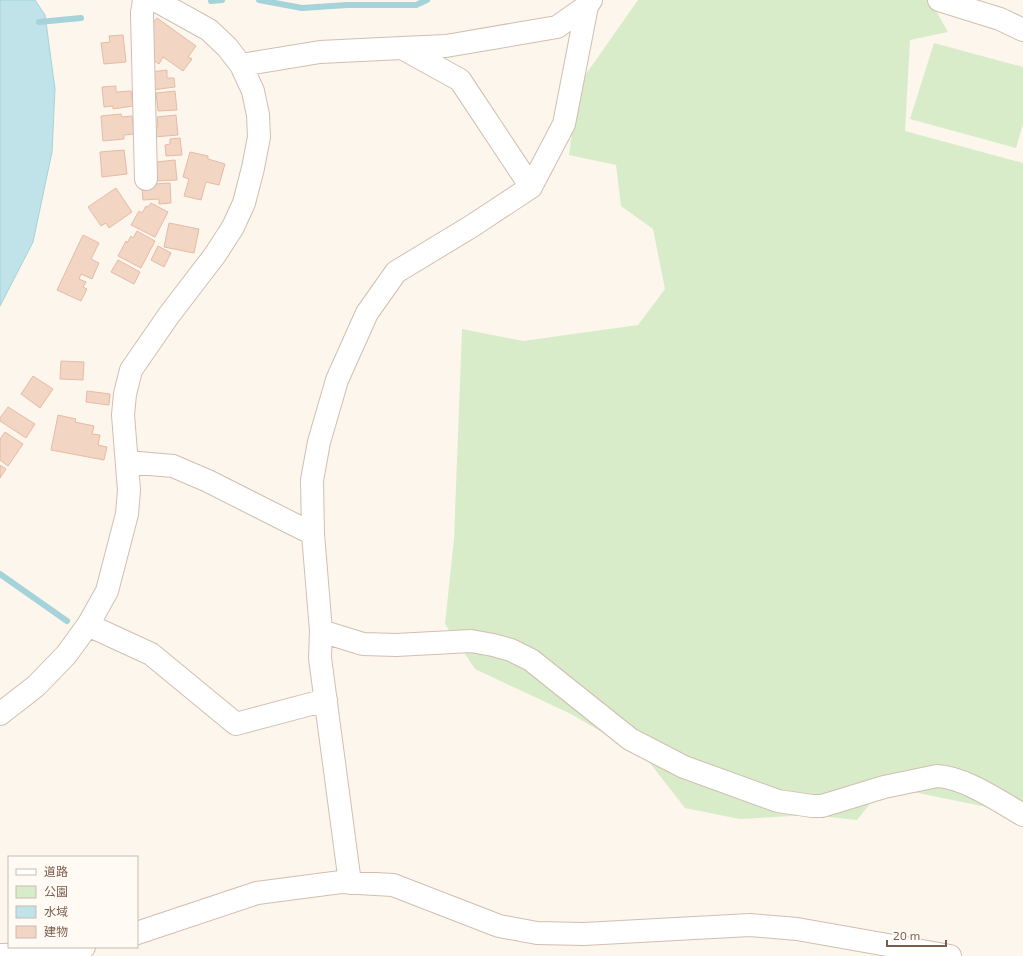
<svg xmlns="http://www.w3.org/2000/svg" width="1023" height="956" font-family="'Exo 2','Noto Sans JP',sans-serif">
	<rect width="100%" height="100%" fill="#fdf6ec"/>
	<path fill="#d8ecc9" d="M 638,0 L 930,0 L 948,32 L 910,40 L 905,131 L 1023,163 L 1023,813 L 1011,812 L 884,786 L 857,820 L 810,815 L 740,819 L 685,808 L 646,758 L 571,714 L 475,669 L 445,624 L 454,539 L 462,329 L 523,341 L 638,325 L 665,289 L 653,229 L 621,206 L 616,165 L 569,155 L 579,84 Z
		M 934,43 L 1023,67 L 1023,124 L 1016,148 L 910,119 Z"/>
	<path fill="#bfe3e8" stroke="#a5d3da" d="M 0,0 L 35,0 L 45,15 L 55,89 L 52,152 L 33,242 L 0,306 Z"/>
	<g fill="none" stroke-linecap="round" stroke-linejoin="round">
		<path stroke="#a5d3da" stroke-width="6" d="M 259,0 L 302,8 L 347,5 L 416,5 L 427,0
			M 211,1 L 222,0
			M 39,22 L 81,18
			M 0,574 L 67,621"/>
	</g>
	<path fill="#f3d5c3" stroke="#e6bba3" d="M 157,18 L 196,46 L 188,57 L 192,59 L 183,71 L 163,57 L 159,64 L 150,58 L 155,51 L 153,50 L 152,24 Z
		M 123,35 L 126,62 L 104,64 L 101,43 L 110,42 L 109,36 Z
		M 167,70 L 167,78 L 174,78 L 175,87 L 152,90 L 150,72 Z
		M 116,86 L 116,92 L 131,91 L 133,106 L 113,109 L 113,106 L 104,107 L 102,87 Z
		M 175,91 L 177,110 L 158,111 L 156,93 Z
		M 121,114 L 122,117 L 132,116 L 134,134 L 124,135 L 124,139 L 103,141 L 101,116 Z
		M 176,115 L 178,135 L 154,137 L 153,128 L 158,127 L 157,117 Z
		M 180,138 L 182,155 L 166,156 L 165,145 L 170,144 L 170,139 Z
		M 124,150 L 127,174 L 102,177 L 100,152 Z
		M 190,152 L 208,156 L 208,159 L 225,164 L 219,185 L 206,182 L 201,200 L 184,196 L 189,179 L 183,177 Z
		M 175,160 L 177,180 L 157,181 L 156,162 Z
		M 170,183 L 171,203 L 159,204 L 159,199 L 143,200 L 142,188 L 154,187 L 154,184 Z
		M 116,188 L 132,212 L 109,228 L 106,223 L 101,226 L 88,207 Z
		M 151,203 L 168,212 L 155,237 L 131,225 L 139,211 L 142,213 L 146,206 L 148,207 Z
		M 169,223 L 199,229 L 194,253 L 164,247 Z
		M 137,231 L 155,241 L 141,268 L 118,256 L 126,241 L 127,243 L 131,236 L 133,238 Z
		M 83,235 L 99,243 L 91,259 L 99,263 L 92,279 L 81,274 L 79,279 L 86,282 L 83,287 L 87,289 L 81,301 L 57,290 Z
		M 158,246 L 171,253 L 164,267 L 151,260 Z
		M 118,260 L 140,272 L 134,284 L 111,272 Z
		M 61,361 L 84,362 L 83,380 L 60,379 Z
		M 33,376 L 53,389 L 40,408 L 21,394 Z
		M 87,391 L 110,394 L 109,405 L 86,402 Z
		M 8,407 L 35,424 L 26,438 L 0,421 L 0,418 Z
		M 58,415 L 76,419 L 75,422 L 94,426 L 92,434 L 100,435 L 98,445 L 107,447 L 104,460 L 51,450 Z
		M 5,432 L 23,444 L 8,466 L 0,460 L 0,439 Z
		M 0,465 L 6,469 L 0,478 Z"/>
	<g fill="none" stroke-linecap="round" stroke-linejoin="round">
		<defs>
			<path id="minor" d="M 144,0 L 142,13 L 146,179
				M 939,0 L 1000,19 L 1023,30
				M 402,48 L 446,46 L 557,27 L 587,6
				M 241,65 L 320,52 L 402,48 L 460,80 L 531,187
				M 127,462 L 173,466 L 208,481 L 313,534
				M 88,625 L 151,654 L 236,724 L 326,700
				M 321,631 L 363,644 L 396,645 L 471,641 L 493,645 L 511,650 L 531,660 L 630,739 L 684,767 L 778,801 L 812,806 L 822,806 L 884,787 L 937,776 C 964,777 999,801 1023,815
				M 0,714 L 36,686 L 66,655 L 88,625 L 107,591 L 127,514 L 129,490 L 123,415 L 125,394 L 131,370 L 169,315 L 215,255 L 233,227 L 244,203 L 253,168 L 259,137 L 258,115 L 253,91 L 241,65 L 227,47 L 209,30 L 155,0
				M 350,883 L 320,658 L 321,631 L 313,534 L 312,480 L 319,442 L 337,380 L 367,313 L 396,272 L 472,226 L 531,187 L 564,124 L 587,6 L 591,0
				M 137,933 L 257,893 L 341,882 L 393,885 L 499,926 L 537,933 L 584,934 L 750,925 L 797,929 L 950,956
				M 0,955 L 46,954 L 84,947"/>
		</defs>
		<use href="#minor" stroke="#d1beb0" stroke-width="24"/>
		<use href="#minor" stroke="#fff" stroke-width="22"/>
	</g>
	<rect x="8" y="856" width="130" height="92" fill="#fffaf3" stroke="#cabbb1"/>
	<rect x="16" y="869" width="20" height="6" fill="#ffffff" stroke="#cabbb1"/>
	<text x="44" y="876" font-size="12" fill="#7a5c4d">道路</text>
	<rect x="16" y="886" width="20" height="12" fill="#d8ecc9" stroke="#cabbb1"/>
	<text x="44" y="896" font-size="12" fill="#7a5c4d">公園</text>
	<rect x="16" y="906" width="20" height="12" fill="#bfe3e8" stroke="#cabbb1"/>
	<text x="44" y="916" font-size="12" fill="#7a5c4d">水域</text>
	<rect x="16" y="926" width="20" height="12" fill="#f3d5c3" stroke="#cabbb1"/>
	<text x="44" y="936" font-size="12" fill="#7a5c4d">建物</text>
	<path d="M887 940v6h59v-6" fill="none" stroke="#7a5c4d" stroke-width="2"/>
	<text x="893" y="940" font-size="12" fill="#7a5c4d" stroke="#fffaf3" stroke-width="3" paint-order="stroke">20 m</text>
</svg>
